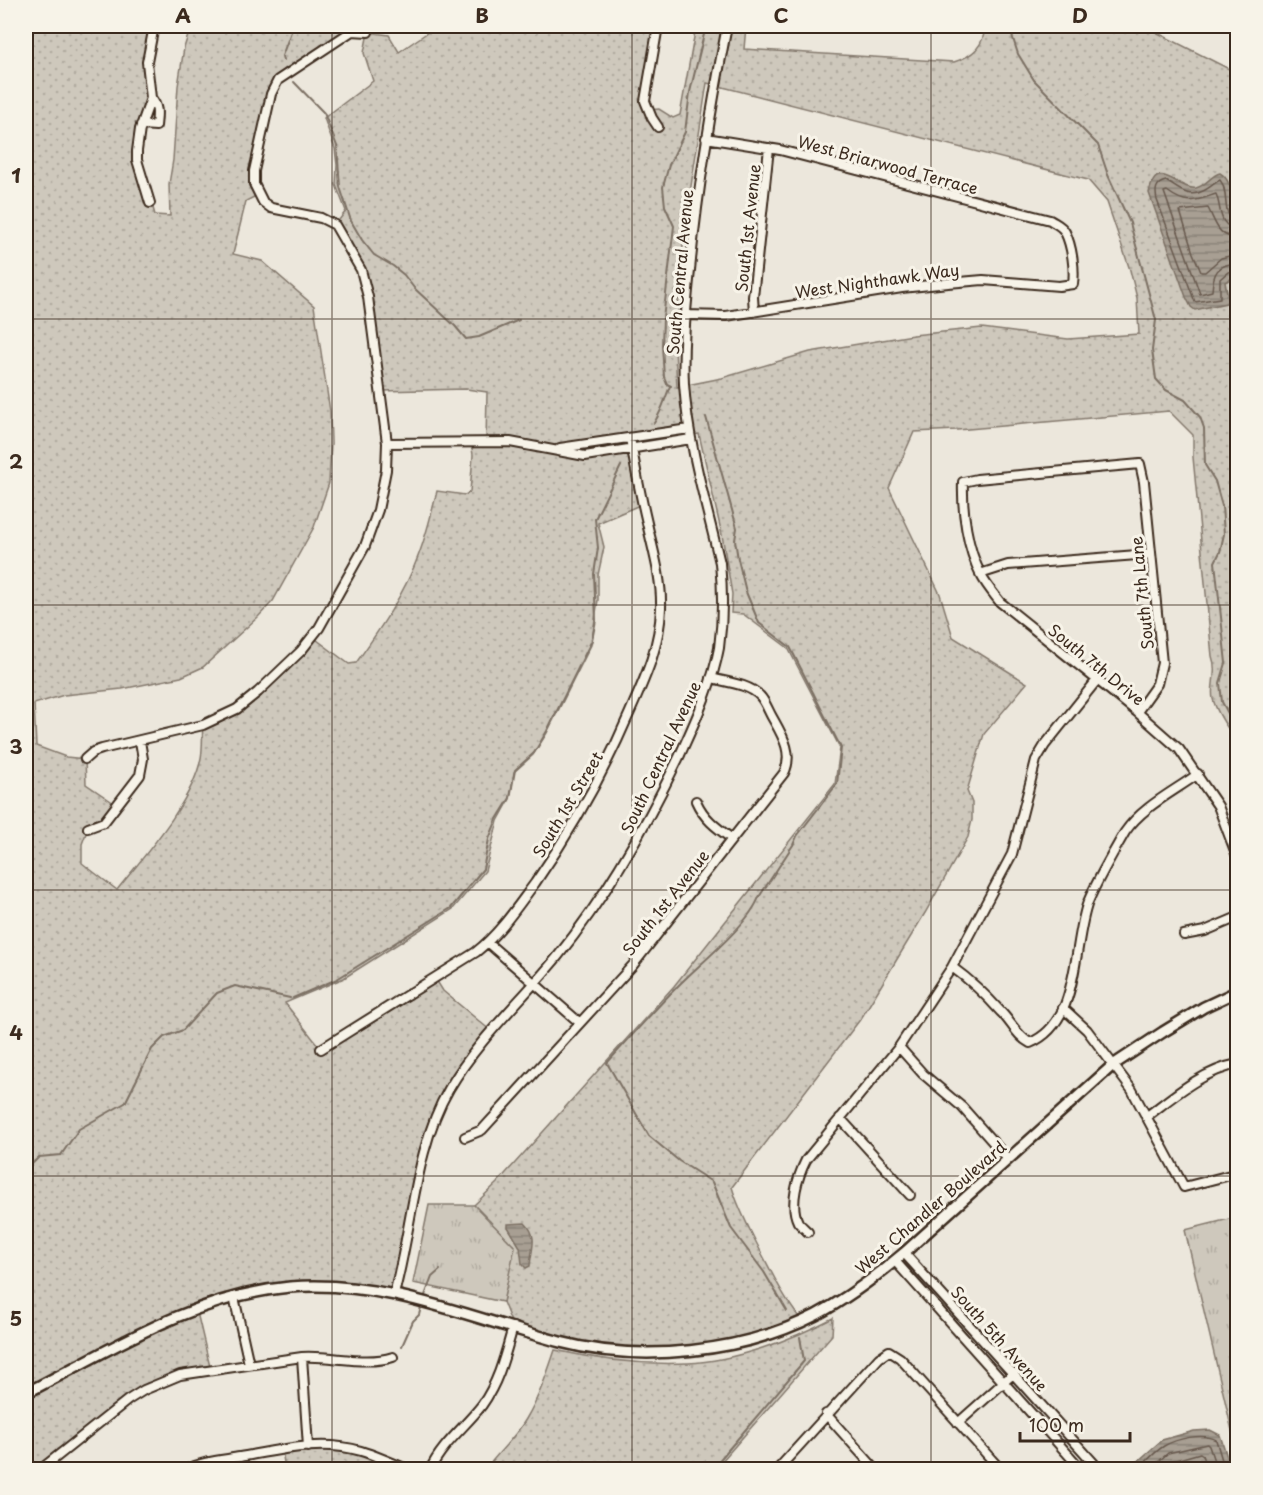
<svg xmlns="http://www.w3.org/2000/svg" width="1263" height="1495" font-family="'Playpen Sans',sans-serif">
	<defs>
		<pattern id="grass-dots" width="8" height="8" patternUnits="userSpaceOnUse" patternTransform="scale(1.5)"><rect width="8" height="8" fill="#cec8bc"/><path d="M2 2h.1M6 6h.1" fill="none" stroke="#b2aca1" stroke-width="1.8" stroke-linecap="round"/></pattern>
		<pattern id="park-tufts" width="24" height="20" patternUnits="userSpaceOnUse" patternTransform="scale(1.5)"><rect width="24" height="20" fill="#cec8bc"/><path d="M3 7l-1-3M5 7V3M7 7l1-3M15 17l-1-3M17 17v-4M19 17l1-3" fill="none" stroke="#b2aca1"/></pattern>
		<pattern id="water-rules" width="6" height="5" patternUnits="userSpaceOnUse" patternTransform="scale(1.5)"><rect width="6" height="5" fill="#a89f93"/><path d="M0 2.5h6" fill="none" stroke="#8a8277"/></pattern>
	</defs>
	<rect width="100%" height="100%" fill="#ece7dc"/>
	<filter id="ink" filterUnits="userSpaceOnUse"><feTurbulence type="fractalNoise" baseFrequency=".0167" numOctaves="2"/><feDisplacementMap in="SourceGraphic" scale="12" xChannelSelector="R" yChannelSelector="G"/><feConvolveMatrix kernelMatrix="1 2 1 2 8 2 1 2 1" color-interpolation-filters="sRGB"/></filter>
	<g filter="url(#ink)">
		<path fill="url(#grass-dots)" stroke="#84796d" stroke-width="1.5" fill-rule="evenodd" d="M 26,26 L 154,26 L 147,62 L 151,98 L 137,151 L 155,215 L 170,216 L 169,184 L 173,160 L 178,86 L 184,48 L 191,26 L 356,26 L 352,31 L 278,80 L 254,171 L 258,195 L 246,201 L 233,254 L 262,261 L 314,306 L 330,411 L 331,444 L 329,483 L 314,527 L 273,601 L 258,617 L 203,667 L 181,677 L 122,689 L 64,695 L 34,704 L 36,746 L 66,757 L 85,759 L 86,784 L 111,801 L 116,807 L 104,822 L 88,828 L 82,844 L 82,863 L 117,890 C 144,856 193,801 201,758 C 203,747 202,736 203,725 L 237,709 L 313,637 L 349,664 L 356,663 C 380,629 405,593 419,554 C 427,533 432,512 437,491 L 465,495 L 470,492 L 473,455 L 471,442 L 486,442 L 487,392 L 466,389 L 381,391 L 366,289 L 335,225 L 346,211 L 336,185 L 337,165 L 335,149 L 324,118 L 373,81 L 364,53 L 368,32 L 389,35 L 399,52 L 437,26 L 658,26 L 645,101 L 648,110 L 659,109 L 673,118 L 680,115 L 696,26 L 746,26 L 744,49 L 954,62 C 973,56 984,46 985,26 L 1144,26 L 1237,73 L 1237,741 C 1228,729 1217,714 1213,699 C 1210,685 1218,673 1212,656 L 1193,457 L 1193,435 L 1169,411 L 957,430 L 914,432 L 889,488 L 940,594 L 953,637 L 1027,683 L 984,734 L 967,791 L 972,803 L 972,820 L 968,837 L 925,913 L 862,1017 L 732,1187 C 738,1208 749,1228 759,1248 C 772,1273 784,1299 802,1321 L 693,1351 L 595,1348 L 513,1327 L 503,1302 L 514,1247 L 474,1205 L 497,1183 L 674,986 L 835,784 L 840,748 L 788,648 L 743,614 L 731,613 L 732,594 L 722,535 L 699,434 L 631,443 L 642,504 L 598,523 L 604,547 L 598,575 L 598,600 L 591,645 L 547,733 L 533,755 L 514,772 L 510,799 L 498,821 L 485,871 L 453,909 L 344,978 L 285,1003 L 321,1049 L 435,978 L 443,991 L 491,1031 L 458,1075 L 433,1125 L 394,1294 L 291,1287 L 196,1308 L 211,1371 L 180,1375 L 144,1390 L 40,1469 L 26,1469 ZM 707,83 L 1088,180 L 1107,202 L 1130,270 L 1137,298 L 1139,334 L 1068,339 L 982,328 L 913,335 L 810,352 L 722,378 L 677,387 L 675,347 L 684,231 Z
			M 833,1318 L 832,1335 L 715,1469 L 486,1469 C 498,1452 515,1438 526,1419 C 539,1397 547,1374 555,1350 C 598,1360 643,1365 688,1363 C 735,1361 791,1340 833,1318 Z
			M 340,1447 L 409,1469 L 285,1469 L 282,1450 Z"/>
		<path fill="url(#park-tufts)" stroke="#84796d" stroke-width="1.5" d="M 429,1205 L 474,1205 L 515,1247 L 503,1302 L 413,1283 Z
			M 1237,1217 L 1238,1217 L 1237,1452 L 1185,1230 Z"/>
		<path fill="url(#water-rules)" stroke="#7c7064" stroke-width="1.5" d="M 1220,173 C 1236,183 1229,205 1237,219 L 1237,276 L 1225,282 L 1228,298 L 1226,303 L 1195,310 L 1191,307 L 1186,297 L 1149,193 C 1157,155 1178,191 1196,188 C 1206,186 1211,175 1220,173 Z
			M 525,1223 C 539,1237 531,1249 530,1266 L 526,1268 L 522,1264 L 520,1247 L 508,1227 L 508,1224 Z
			M 1210,1430 L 1220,1435 L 1231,1469 L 1129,1469 L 1162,1440 L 1194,1431 Z"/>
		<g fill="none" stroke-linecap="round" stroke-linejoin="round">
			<path stroke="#67594d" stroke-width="1.5" d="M 1238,221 L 1232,220 C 1222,209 1229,191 1220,180 C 1214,183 1210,188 1203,191 C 1188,199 1178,188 1166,181 C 1155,183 1155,191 1157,200 L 1195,302 L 1220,298 L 1220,279 L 1228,272 L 1238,270
				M 1238,229 C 1217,227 1222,208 1216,194 C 1195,201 1187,206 1167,191 L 1164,192 L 1200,294 L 1212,291 C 1213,273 1217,264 1238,263
				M 1238,238 C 1217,237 1216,223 1208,208 L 1180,211 L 1193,253 L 1201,272 L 1205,272 L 1221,258 L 1238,254
				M 1138,1470 C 1146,1462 1154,1452 1164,1446 C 1176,1439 1203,1432 1216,1440 L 1225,1470
				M 1149,1470 L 1168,1453 L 1207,1444 L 1209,1446 L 1217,1470
				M 1162,1470 L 1172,1461 L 1200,1453 L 1203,1455 L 1208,1470"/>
			<path stroke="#7c7064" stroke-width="2" d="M 1009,26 L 1018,54 L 1034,80 L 1098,145 L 1108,175 L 1130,223 L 1156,320 L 1152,350 L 1156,379 L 1166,390 L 1185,400 L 1200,417 L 1204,428 L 1205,465 L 1215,481 L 1222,506 L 1224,534 L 1220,552 L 1215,562 L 1226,663 L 1220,683 L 1222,702 L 1230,717 L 1238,722
				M 283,60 L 282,56 L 292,29 L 291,26
				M 294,82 L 324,113 L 337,146 L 340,187 L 351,221 L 362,240 L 374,255 L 393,266 L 404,275 L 414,288 L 455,326 L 466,339 L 479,337 L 519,320
				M 671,386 L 667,384 L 664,377 L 662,345 L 663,319 L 674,226 L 665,206 L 663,187 L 669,165 L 685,132 L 690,92 L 706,26
				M 706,417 L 737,528 L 735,540 L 738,559 L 746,592 L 759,623 L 790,647 L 841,748 L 837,784 L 797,836 L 793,845 L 759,897 C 749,925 698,965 676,988 C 652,1012 630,1038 607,1063 L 649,1136 L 679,1161 L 712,1182 L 731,1228 L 764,1272 L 787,1311
				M 654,423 C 663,409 664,401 670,386
				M 293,998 L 337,979 L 451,908 L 483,869 L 489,839 L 497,819 L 510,798 L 515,770 L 534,753 L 547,731 L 592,640 L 596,620 L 594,574 L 598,548 L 595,519 L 621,466
				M 26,1170 L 39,1157 L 61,1155 L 79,1129 L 125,1103 L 152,1049 L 164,1037 L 183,1030 L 217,993 L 235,986 L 290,998
				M 424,1298 L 432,1277 L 440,1270
				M 402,1346 L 413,1321 L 419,1315 L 422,1303
				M 1236,1425 L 1238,1418
				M 711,1470 L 804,1361 L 800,1337"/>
			<defs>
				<path id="minor" d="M 141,125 L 156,126 C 157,115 159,107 151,98
					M 658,127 L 652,118 L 645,101 L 658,26
					M 150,203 L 137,160 L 137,151 L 140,129 L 151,98 L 147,62 L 154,26
					M 754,312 L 753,297 L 769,148
					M 685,315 L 726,316 L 902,288 L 948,283 L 983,280 L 1059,286 L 1073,284 C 1075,269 1072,246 1065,232 C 1062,226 1056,224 1050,220 L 780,150 L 706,138
					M 387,443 L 510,442 L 585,456 L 691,439
					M 560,448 L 689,429
					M 980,574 L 1008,565 L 1150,554
					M 1137,712 L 1157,684 L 1162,663 L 1144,482 L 1140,464 L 977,479 L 963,482 C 962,511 967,548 981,575 C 986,585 993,593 1000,602 L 1137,712 L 1179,749 L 1218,806 L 1238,859
					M 85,759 L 93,752 L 102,749 L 203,725 L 237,709 L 258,692 L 301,651 L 319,628 L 365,546 L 378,510 L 386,470 L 387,443 L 368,297 L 361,270 L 335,225 L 321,218 L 271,208 L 263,202 L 254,184 L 254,171 L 271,94 L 278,80 L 352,31 L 368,32
					M 696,801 C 704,819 717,828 732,839
					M 88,828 L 104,822 L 140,775 L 143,759 L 140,741
					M 1184,935 L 1205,931 L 1238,917
					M 488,943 L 580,1023
					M 952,967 C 970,980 986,995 1001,1012 C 1011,1022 1017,1036 1030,1043 C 1081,1022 1072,945 1088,902 C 1098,878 1112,855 1125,832 C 1142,807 1173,792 1198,774
					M 1063,1008 L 1087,1030 L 1132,1090 L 1184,1187 L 1238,1173
					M 899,1047 L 923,1074 L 962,1107 L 1008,1159
					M 321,1049 L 476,952 C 500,933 517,907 535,883 C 574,827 603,775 630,712 C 645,678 660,646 661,608 C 662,579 653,550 647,523 C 640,494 635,466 630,438
					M 1146,1117 C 1174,1096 1202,1071 1238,1064
					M 840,1118 L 910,1195
					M 465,1137 L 482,1130 L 633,965 L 784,773 C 794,753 782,735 772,717 C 768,710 765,701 760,696 C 749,684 726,682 711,678
					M 808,1232 C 805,1229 800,1225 798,1222 C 789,1204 798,1176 806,1160 L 899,1047 L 952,967 L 1012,854 L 1036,760 L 1045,745 L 1097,680
					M 904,1253 L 1100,1470
					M 895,1261 L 1082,1470
					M 394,1294 C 412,1229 415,1147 449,1089 C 478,1039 522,1000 558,956 C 608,894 646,826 680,755 C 695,721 712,686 719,648 C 723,619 723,592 720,563 C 706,504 688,444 684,384 C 682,342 687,301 691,260 C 699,181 712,103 727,26
					M 234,1297 L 249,1364
					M 302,1357 L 308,1447
					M 826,1414 L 876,1470
					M 958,1423 L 1014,1373
					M 40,1470 L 128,1400 L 144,1390 L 180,1375 L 302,1357 C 332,1355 365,1366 393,1357
					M 186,1470 C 202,1461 223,1460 240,1457 C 279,1450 322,1439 361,1451 C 377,1456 393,1463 409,1470
					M 430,1470 C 442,1444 465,1427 482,1405 C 499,1381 505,1355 513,1327
					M 777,1470 L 879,1358 L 889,1351 L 900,1358 L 1001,1470"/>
				<path id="major" d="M 26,1393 C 110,1350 193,1296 290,1287 C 383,1279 471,1318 560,1342 C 640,1363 742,1353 816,1315 C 848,1298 877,1276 904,1253 L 1113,1065 L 1163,1032 L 1204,1007 L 1238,991"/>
			</defs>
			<use href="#minor" stroke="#3b2a1e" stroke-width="12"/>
			<use href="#major" stroke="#3b2a1e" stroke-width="14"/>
			<use href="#minor" stroke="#f7f3e8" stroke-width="8"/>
			<use href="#major" stroke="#f7f3e8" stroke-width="9"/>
		</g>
	</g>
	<path fill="none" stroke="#3b2a1e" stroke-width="1.5" stroke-opacity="0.55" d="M 332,26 L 332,1470M 632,26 L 632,1470M 931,26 L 931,1470M 26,319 L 1238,319M 26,605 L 1238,605M 26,890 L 1238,890M 26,1176 L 1238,1176"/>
	<g text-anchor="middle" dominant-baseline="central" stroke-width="6" stroke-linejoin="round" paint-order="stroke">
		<g font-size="16" fill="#3b2a1e" stroke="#f7f3e8">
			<text transform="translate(888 164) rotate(15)">West Briarwood Terrace</text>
			<text transform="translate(747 228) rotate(-84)">South 1st Avenue</text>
			<text transform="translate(679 272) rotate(-85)">South Central Avenue</text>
			<text transform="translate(877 280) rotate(-8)">West Nighthawk Way</text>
			<text transform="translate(1141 593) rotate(-96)">South 7th Lane</text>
			<text transform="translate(1097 664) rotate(39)">South 7th Drive</text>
			<text transform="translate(660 757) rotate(-65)">South Central Avenue</text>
			<text transform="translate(567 804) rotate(-59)">South 1st Street</text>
			<text transform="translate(665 902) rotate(-52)">South 1st Avenue</text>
			<text transform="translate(930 1207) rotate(-41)">West Chandler Boulevard</text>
			<text transform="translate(1000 1338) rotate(48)">South 5th Avenue</text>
		</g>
	</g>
	<rect width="1263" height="1495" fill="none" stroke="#f7f3e8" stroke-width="66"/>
	<path d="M1020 1432v9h110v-9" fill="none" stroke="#3b2a1e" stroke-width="3"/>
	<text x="1029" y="1432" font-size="18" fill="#3b2a1e" stroke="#f7f3e8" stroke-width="4.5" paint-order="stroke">100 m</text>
	<rect x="33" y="33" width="1197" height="1429" fill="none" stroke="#3b2a1e" stroke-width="2"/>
	<g font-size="20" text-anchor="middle" font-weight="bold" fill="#3b2a1e">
		<text x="183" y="23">A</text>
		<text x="482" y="23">B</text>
		<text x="781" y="23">C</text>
		<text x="1080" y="23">D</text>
		<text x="16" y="183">1</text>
		<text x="16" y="469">2</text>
		<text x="16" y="754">3</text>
		<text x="16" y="1040">4</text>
		<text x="16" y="1326">5</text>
	</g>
</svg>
